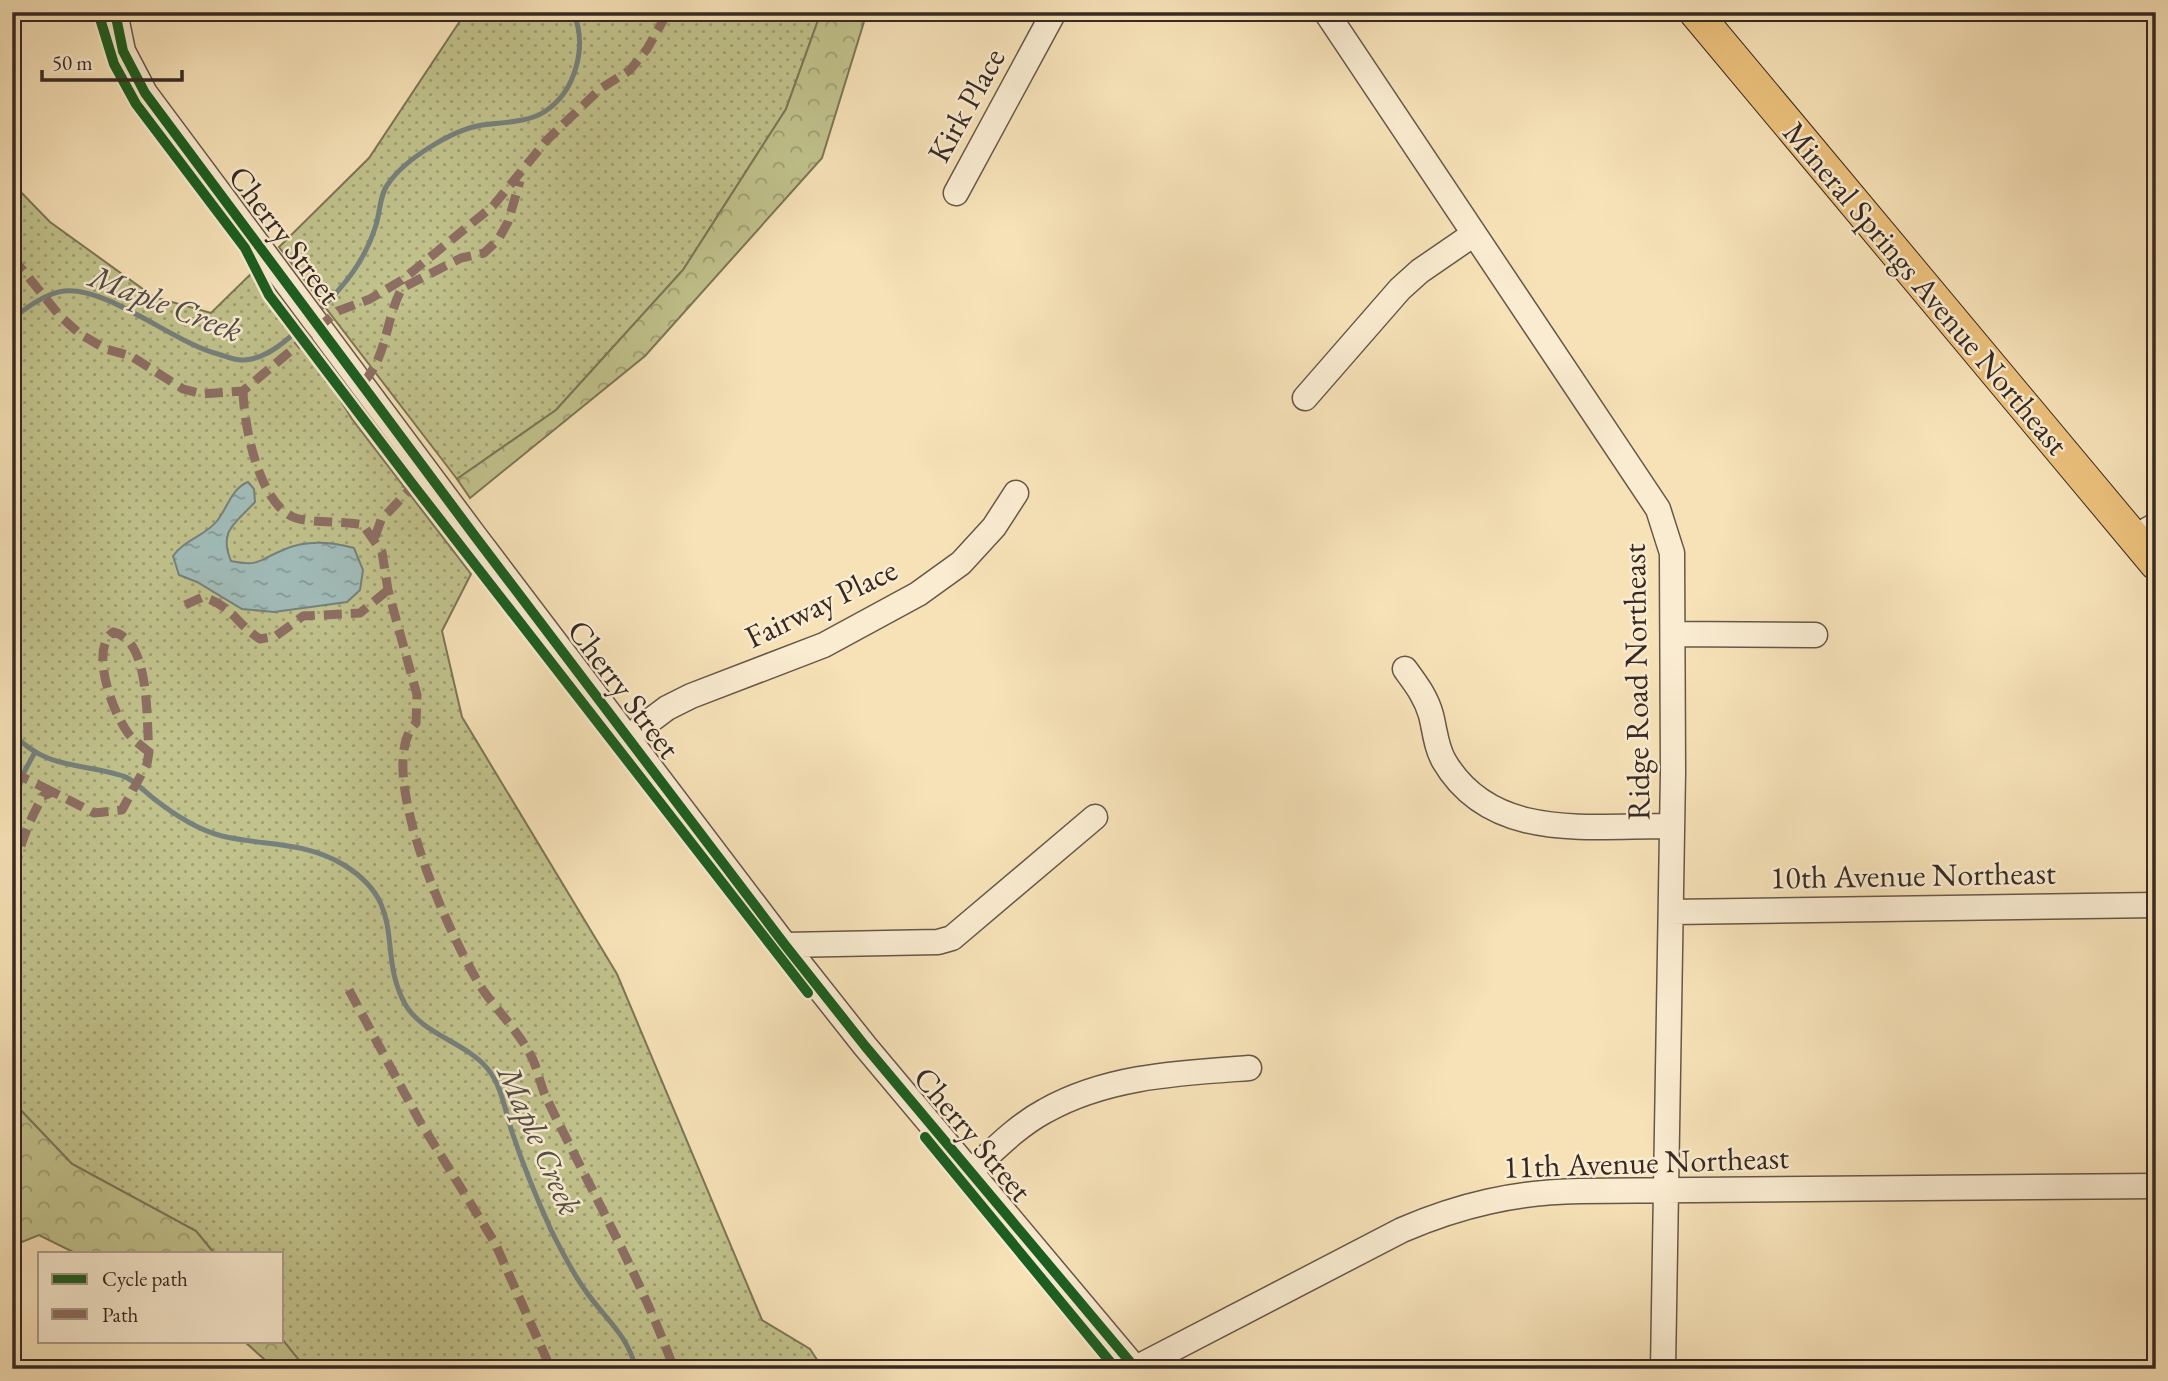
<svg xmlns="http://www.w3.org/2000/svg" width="2168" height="1381" font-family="'EB Garamond',serif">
	<defs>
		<pattern id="grass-dots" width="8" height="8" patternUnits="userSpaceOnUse" patternTransform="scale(1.75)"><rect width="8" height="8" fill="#c1c28c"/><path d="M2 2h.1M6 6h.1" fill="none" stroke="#9e9e72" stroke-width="1.8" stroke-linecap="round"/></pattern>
		<pattern id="forest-crowns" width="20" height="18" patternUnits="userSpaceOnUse" patternTransform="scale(1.75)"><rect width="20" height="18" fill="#c1c28c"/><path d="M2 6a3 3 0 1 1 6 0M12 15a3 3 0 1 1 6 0" fill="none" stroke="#9e9e72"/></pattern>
		<pattern id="water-ripples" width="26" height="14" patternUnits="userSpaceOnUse" patternTransform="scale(1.75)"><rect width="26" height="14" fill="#a1bcb9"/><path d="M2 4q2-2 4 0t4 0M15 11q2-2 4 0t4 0" fill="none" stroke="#849996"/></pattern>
	</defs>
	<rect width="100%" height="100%" fill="#f7e2b8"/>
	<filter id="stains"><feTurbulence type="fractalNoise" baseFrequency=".00286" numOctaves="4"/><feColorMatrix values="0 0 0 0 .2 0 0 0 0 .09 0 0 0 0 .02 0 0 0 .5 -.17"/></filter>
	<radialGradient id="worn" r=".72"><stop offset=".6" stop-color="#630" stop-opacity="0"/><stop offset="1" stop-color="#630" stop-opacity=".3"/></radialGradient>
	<path fill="url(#grass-dots)" stroke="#7c7658" stroke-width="2" d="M 466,12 L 821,12 L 786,109 L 683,270 L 556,410 L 457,479 L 279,247 L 369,158 Z
		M 12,183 L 50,222 L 154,297 L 211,313 L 259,266 L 352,419 L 471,574 L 442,631 L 462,717 L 617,974 L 762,1320 L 810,1349 L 823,1369 L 306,1369 L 282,1339 L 282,1253 L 214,1253 L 196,1231 L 72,1164 L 12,1101 Z"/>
	<path fill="url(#forest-crowns)" stroke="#7c7658" stroke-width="2" d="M 821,12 L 867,12 L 822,158 L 645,356 L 470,498 L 457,479 L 556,410 L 683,270 L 786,109 Z
		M 12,1101 L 72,1164 L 196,1231 L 214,1253 L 75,1253 L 39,1235 L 12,1246 Z
		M 282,1339 L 306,1369 L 275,1369 L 244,1341 Z"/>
	<path fill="url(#water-ripples)" stroke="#76817d" stroke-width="2" d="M 248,482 L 254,489 L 255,502 C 236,523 218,530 231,561 C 260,567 258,560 283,550 C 305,540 332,542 354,548 L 363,570 L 360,590 L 347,602 L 274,612 L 242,609 L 197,582 L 179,575 L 173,556 C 184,540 205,536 217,521 C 228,507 231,489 248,482 Z"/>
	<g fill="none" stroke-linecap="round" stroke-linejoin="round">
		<path stroke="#76817d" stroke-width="5" d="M 317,312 C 344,287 365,261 376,225 C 380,212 380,194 388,184 C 405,159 452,130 482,125 C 501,122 527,123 544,112 C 576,92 588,45 573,12
			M 12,319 C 26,308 46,293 64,291 C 107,286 174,343 218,354 C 225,356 236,361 244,360 C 268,359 291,337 307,321
			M 12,733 C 48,771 81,762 123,776 C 133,779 144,791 153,798 C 172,813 198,830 222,836 C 264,846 305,841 344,865 C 409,905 376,951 405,1004 C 422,1034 465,1042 487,1068 C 502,1086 505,1111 512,1132 C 523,1165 537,1199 551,1230 C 561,1250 572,1272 585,1290 C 604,1318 627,1333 636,1369
			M 12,818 L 22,776 L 35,752"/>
		<defs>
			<path id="minor" d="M 115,12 L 123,51 L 145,93 L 474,535 L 785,945 L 865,1046 L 1136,1369
				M 1326,12 L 1658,509 L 1672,553 L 1673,772 L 1663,1369
				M 956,193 L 1054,12
				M 1305,398 L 1400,289 L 1420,271 L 1474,234
				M 2134,537 L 2156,525
				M 1673,634 L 1815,635
				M 1405,669 C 1416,684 1426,697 1431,715 C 1435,731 1436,747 1444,761 C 1492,843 1591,825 1672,826
				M 627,738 L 667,708 L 691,696 L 824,645 L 918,594 L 961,563 L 994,527 L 1016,493
				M 1671,912 L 2156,905
				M 785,945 L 938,942 L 952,938 L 1095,817
				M 970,1172 C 994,1150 1017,1126 1045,1111 C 1107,1076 1179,1073 1249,1068
				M 1136,1368 L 1402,1230 C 1460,1205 1516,1192 1580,1191 L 2156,1186"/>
			<path id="major" d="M 1695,12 L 2156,564"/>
		</defs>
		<use href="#minor" stroke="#665748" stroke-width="27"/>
		<use href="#major" stroke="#362923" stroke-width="34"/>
		<use href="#minor" stroke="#faecd1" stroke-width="24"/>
		<use href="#major" stroke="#ecc17c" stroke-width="32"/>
		<path stroke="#8d6e63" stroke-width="9" stroke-dasharray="18 9" stroke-linecap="butt" d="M 12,257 L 60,316 L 80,334 L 106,349 L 131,356 L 183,389 L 203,394 L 243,391 L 338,311 L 370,299 L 402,280 L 493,206 L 546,141 L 600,89 L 630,70 L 647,49 L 668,12
			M 363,383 C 388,355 385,320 402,288 L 461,258 L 484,253 L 498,240 L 508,222 L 520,181
			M 243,391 C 244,425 258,501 293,517 C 306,523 346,521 363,525 L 382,552 L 388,590 L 417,695 L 416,723 C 371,767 454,946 483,990 C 499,1013 521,1034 533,1060 C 538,1071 540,1083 545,1095 C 588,1185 640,1275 674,1369
			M 375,537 L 381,520 L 416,483
			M 185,605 L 203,597 C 233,606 236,624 260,639 L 276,636 L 303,616 L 360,613 L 388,590
			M 12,772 L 53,792
			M 12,899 C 14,859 24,830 43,796 L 53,792 L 94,813 L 122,810 L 147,764 L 149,752 C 146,720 151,640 113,632 C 89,650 113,713 128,733 C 134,741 142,746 149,752
			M 349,990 L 419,1120 L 495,1243 L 551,1369"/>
		<defs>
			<path id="cycleway" d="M 98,12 L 114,64 L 136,104 L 245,248 L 269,295 L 414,486 L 808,993
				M 115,12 L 123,51 L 145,93 L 474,535 L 785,945 L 865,1046 L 1136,1369
				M 925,1137 L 1116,1369"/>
		</defs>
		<use href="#cycleway" stroke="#faecd1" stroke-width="15"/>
		<use href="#cycleway" stroke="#1b5e20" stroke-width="10"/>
	</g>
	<g text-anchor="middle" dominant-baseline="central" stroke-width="5" stroke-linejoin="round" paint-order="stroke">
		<g font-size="32" fill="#362923" stroke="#faecd1">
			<text transform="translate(966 105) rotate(-61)">Kirk Place</text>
			<text transform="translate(285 235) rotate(53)">Cherry Street</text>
			<text transform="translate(1926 288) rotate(50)">Mineral Springs Avenue Northeast</text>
			<text transform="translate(821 603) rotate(-26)">Fairway Place</text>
			<text transform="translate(1636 682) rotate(-91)">Ridge Road Northeast</text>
			<text transform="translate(624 689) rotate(53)">Cherry Street</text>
			<text transform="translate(1913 875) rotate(-1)">10th Avenue Northeast</text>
			<text transform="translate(973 1134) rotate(50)">Cherry Street</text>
			<text transform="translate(1646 1162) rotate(-2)">11th Avenue Northeast</text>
		</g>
		<g font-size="33" font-style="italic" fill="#514e48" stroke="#faecd1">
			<text transform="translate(166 303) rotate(21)">Maple Creek</text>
			<text transform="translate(540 1140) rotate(66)">Maple Creek</text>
		</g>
	</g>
	<rect width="2168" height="1381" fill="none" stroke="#f7e2b8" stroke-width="42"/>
	<rect x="14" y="14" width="2140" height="1353" fill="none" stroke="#362923" stroke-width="3.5"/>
	<rect x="21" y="21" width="2126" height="1339" fill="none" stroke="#362923" stroke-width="2"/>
	<rect x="38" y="1252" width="245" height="91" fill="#faecd1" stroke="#ac9e8b" stroke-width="2"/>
	<rect x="52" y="1274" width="35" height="10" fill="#1b5e20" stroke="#ac9e8b" stroke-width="2"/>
	<text x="102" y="1286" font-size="21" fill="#362923">Cycle path</text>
	<rect x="52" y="1309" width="35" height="10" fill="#8d6e63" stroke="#ac9e8b" stroke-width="2"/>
	<text x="102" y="1322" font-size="21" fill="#362923">Path</text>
	<path d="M42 70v10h140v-10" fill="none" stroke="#362923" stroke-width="3.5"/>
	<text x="52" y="70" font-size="21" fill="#362923" stroke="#faecd1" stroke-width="5" paint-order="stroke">50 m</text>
	<rect width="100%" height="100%" filter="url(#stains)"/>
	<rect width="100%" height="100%" fill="url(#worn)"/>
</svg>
